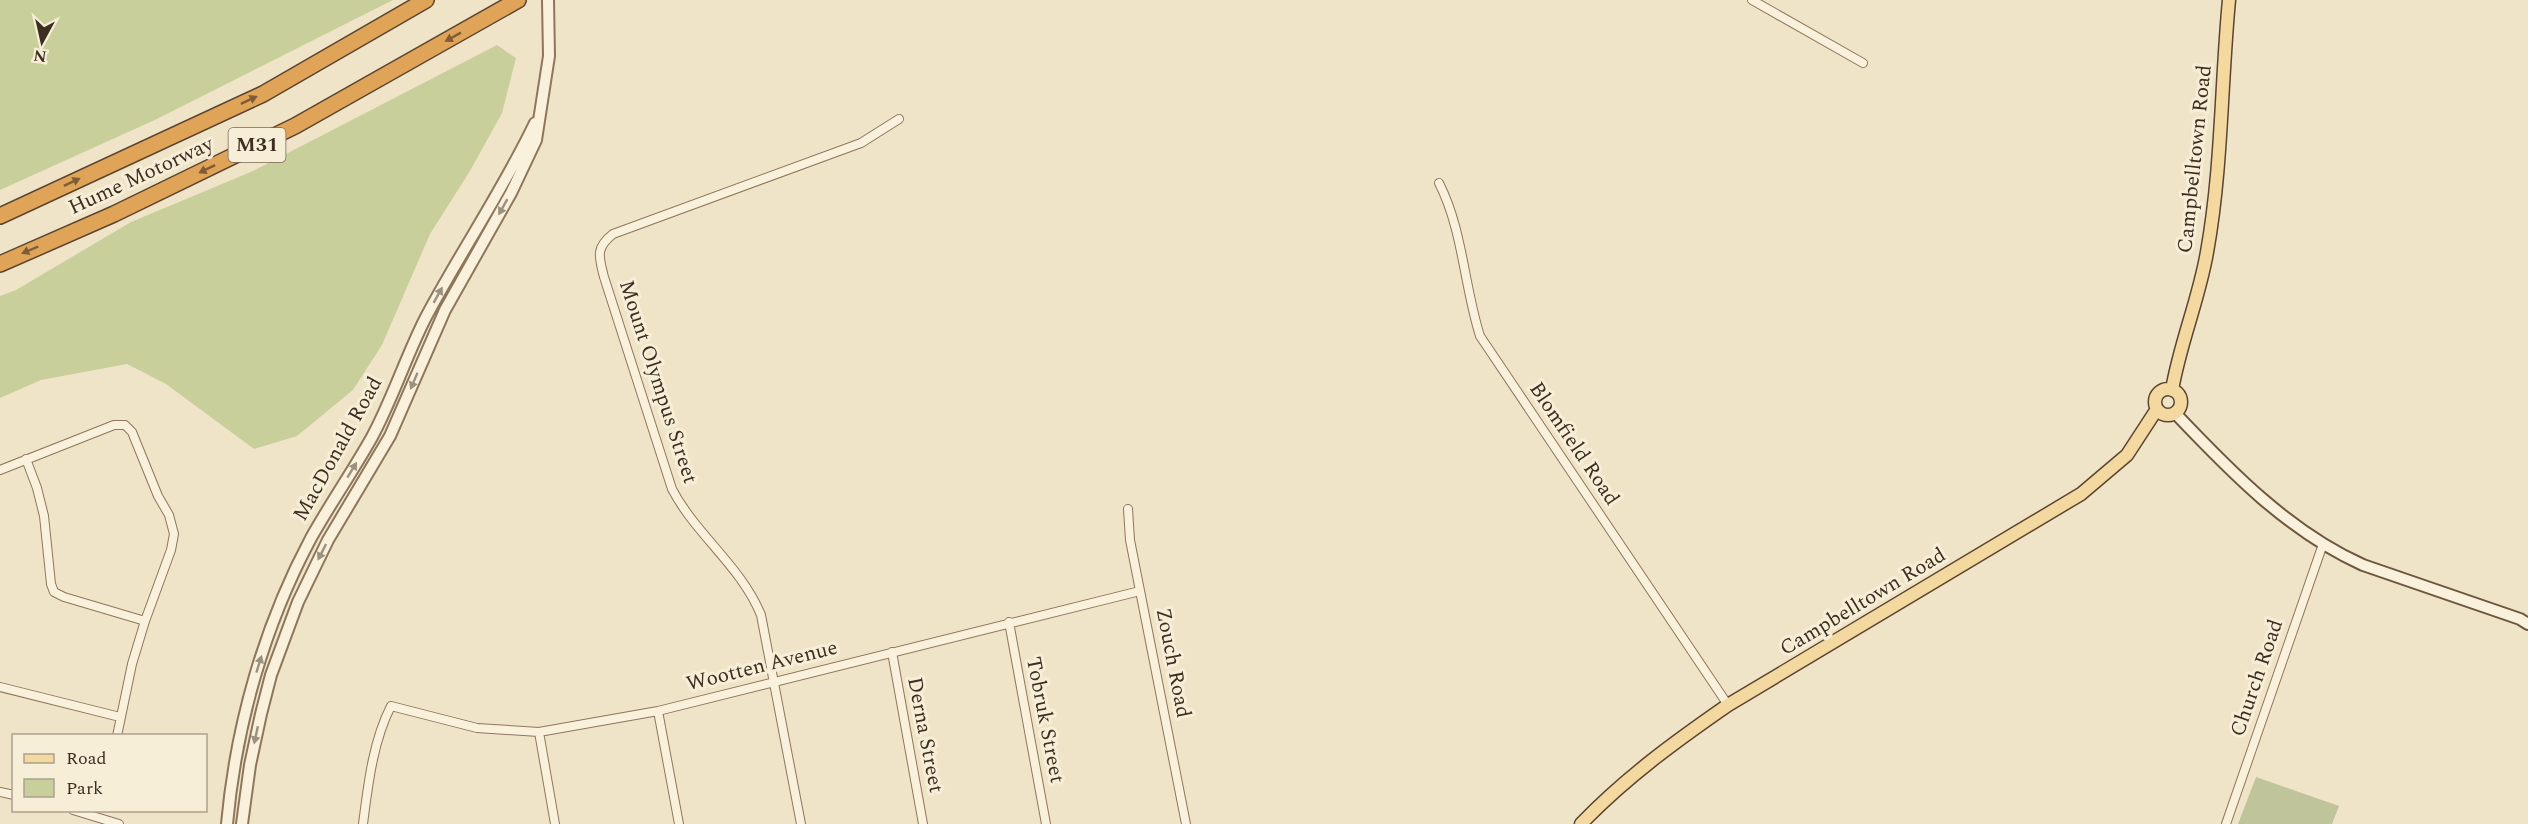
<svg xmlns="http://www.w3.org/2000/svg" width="2528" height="824" font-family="Spectral,serif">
	<rect width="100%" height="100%" fill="#f0e4c8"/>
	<path fill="#c9cf9b" d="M 0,0 L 393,0 L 157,119 L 0,190 Z
		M 497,45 L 516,58 L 502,113 L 470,171 L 430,234 L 382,345 L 353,390 L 297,436 L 254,449 L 166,384 L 127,364 L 41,380 L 0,398 L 0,296 L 16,290 L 131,222 L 253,171 Z"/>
	<path fill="#bfc49a" d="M 2256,777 L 2339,806 L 2332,824 L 2238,824 Z"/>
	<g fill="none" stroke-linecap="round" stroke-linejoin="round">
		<defs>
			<path id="minor" d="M 1752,0 L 1863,63
				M 1439,183 C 1463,230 1464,286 1480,336 L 1728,705
				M 26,459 L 37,488 L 44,516 L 51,584 L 54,592 L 64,597 L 145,621
				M 0,470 L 114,425 L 125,425 L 132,432 L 158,496 L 169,515 L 174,534 L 171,550 L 145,621 L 132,664 L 117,736
				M 1128,509 L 1130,540 L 1186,824
				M 1009,622 L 1046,824
				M 892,652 L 923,824
				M 0,687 L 120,717
				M 658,711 L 679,824
				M 539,732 L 555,824
				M 0,792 L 14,795
				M 73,810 L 119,824
				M 363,824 C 368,785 373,741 391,706 L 477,728 L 539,732 L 658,711 L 1140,591
				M 801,824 L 761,615 C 741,566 696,535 672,489 L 604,277 C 599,257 595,248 613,234 L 861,143 L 899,119
				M 2226,824 L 2323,544"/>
			<path id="tertiary" d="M 227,824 C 236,725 264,626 311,538 C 330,504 353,471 372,437 C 393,398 406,356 426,317 C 461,251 503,190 535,123
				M 242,824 L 250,765 L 261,714 L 271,675 L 298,602 L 328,540 L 390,436 L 445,310 L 511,193 L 536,140 L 549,56 L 548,0"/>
			<path id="secondary" d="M 2175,413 C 2230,471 2289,532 2363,565 L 2520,619 L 2528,624"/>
			<path id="primary" d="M2155 402a13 13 0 1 1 26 0a13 13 0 1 1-26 0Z
				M 2172,390 C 2180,343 2199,299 2207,252 C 2222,169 2221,84 2229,0
				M 1581,824 C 1625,778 1676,741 1728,705 L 2081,494 L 2127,455 L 2157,409"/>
			<path id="motorway" d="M 0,216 L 263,94 L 426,0
				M 0,264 L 114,214 L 295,126 L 518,0"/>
		</defs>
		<use href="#minor" stroke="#8d765c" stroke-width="10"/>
		<use href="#tertiary" stroke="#8d765c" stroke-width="14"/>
		<use href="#secondary" stroke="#6f573f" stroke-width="14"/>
		<use href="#primary" stroke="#5b4430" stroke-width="15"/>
		<use href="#motorway" stroke="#5b4430" stroke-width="18"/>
		<use href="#minor" stroke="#faf1dc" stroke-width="8"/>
		<use href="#tertiary" stroke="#faf1dc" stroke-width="10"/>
		<use href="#secondary" stroke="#faf1dc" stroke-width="10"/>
		<use href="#primary" stroke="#f3d9a0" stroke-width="12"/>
		<use href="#motorway" stroke="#e0a458" stroke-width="15"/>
	</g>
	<defs><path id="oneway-solid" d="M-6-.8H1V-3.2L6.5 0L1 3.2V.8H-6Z" transform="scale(1.5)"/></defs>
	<g fill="#7e5d36">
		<use href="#oneway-solid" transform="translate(453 37) rotate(151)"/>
		<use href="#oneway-solid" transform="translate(249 100) rotate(-25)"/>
		<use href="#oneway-solid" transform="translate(207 169) rotate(154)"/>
		<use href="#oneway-solid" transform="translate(72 182) rotate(-25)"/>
		<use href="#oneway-solid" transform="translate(30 250) rotate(157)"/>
	</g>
	<g fill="#9c907e">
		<use href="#oneway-solid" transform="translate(503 207) rotate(119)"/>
		<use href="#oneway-solid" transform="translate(438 295) rotate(-61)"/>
		<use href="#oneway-solid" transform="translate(414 381) rotate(113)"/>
		<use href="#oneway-solid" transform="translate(352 470) rotate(-59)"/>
		<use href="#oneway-solid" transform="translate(322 552) rotate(117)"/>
		<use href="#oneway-solid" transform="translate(259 664) rotate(-73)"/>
		<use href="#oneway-solid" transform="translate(256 735) rotate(102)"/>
	</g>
	<g text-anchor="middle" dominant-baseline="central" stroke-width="6" stroke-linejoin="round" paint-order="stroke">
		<rect fill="#f7eed8" stroke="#756857" stroke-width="1.5" x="228.5" y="128" width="57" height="34" rx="4.5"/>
		<g font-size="20" font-weight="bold" fill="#3d2e20">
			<text x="257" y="145">M31</text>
		</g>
		<g font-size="21" fill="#3d2e20" stroke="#f7eed8">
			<text transform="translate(2195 159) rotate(-84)">Campbelltown Road</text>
			<text transform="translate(141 176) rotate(-25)">Hume Motorway</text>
			<text transform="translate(658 382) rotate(72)">Mount Olympus Street</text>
			<text transform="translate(1574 444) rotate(56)">Blomfield Road</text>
			<text transform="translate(338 449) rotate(-61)">MacDonald Road</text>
			<text transform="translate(1863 602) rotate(-31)">Campbelltown Road</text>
			<text transform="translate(1173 663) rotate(79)">Zouch Road</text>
			<text transform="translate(762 666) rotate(-14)">Wootten Avenue</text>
			<text transform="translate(2257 678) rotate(-71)">Church Road</text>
			<text transform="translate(1045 720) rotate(79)">Tobruk Street</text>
			<text transform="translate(925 735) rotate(79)">Derna Street</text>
		</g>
	</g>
	<rect x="12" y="734" width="195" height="78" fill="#f7eed8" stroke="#ada18e" stroke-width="1.5"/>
	<rect x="24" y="754" width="30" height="9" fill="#f3d9a0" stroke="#ada18e" stroke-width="1.5"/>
	<text x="66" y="764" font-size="18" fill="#3d2e20">Road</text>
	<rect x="24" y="779" width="30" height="18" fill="#c9cf9b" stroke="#ada18e" stroke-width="1.5"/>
	<text x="66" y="794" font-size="18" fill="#3d2e20">Park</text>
	<g transform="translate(42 42) rotate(188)" stroke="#f7eed8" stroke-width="4.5" paint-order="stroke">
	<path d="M0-4.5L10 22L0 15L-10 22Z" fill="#3d2e20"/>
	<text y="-9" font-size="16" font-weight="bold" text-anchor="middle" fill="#3d2e20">N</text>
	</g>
</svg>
